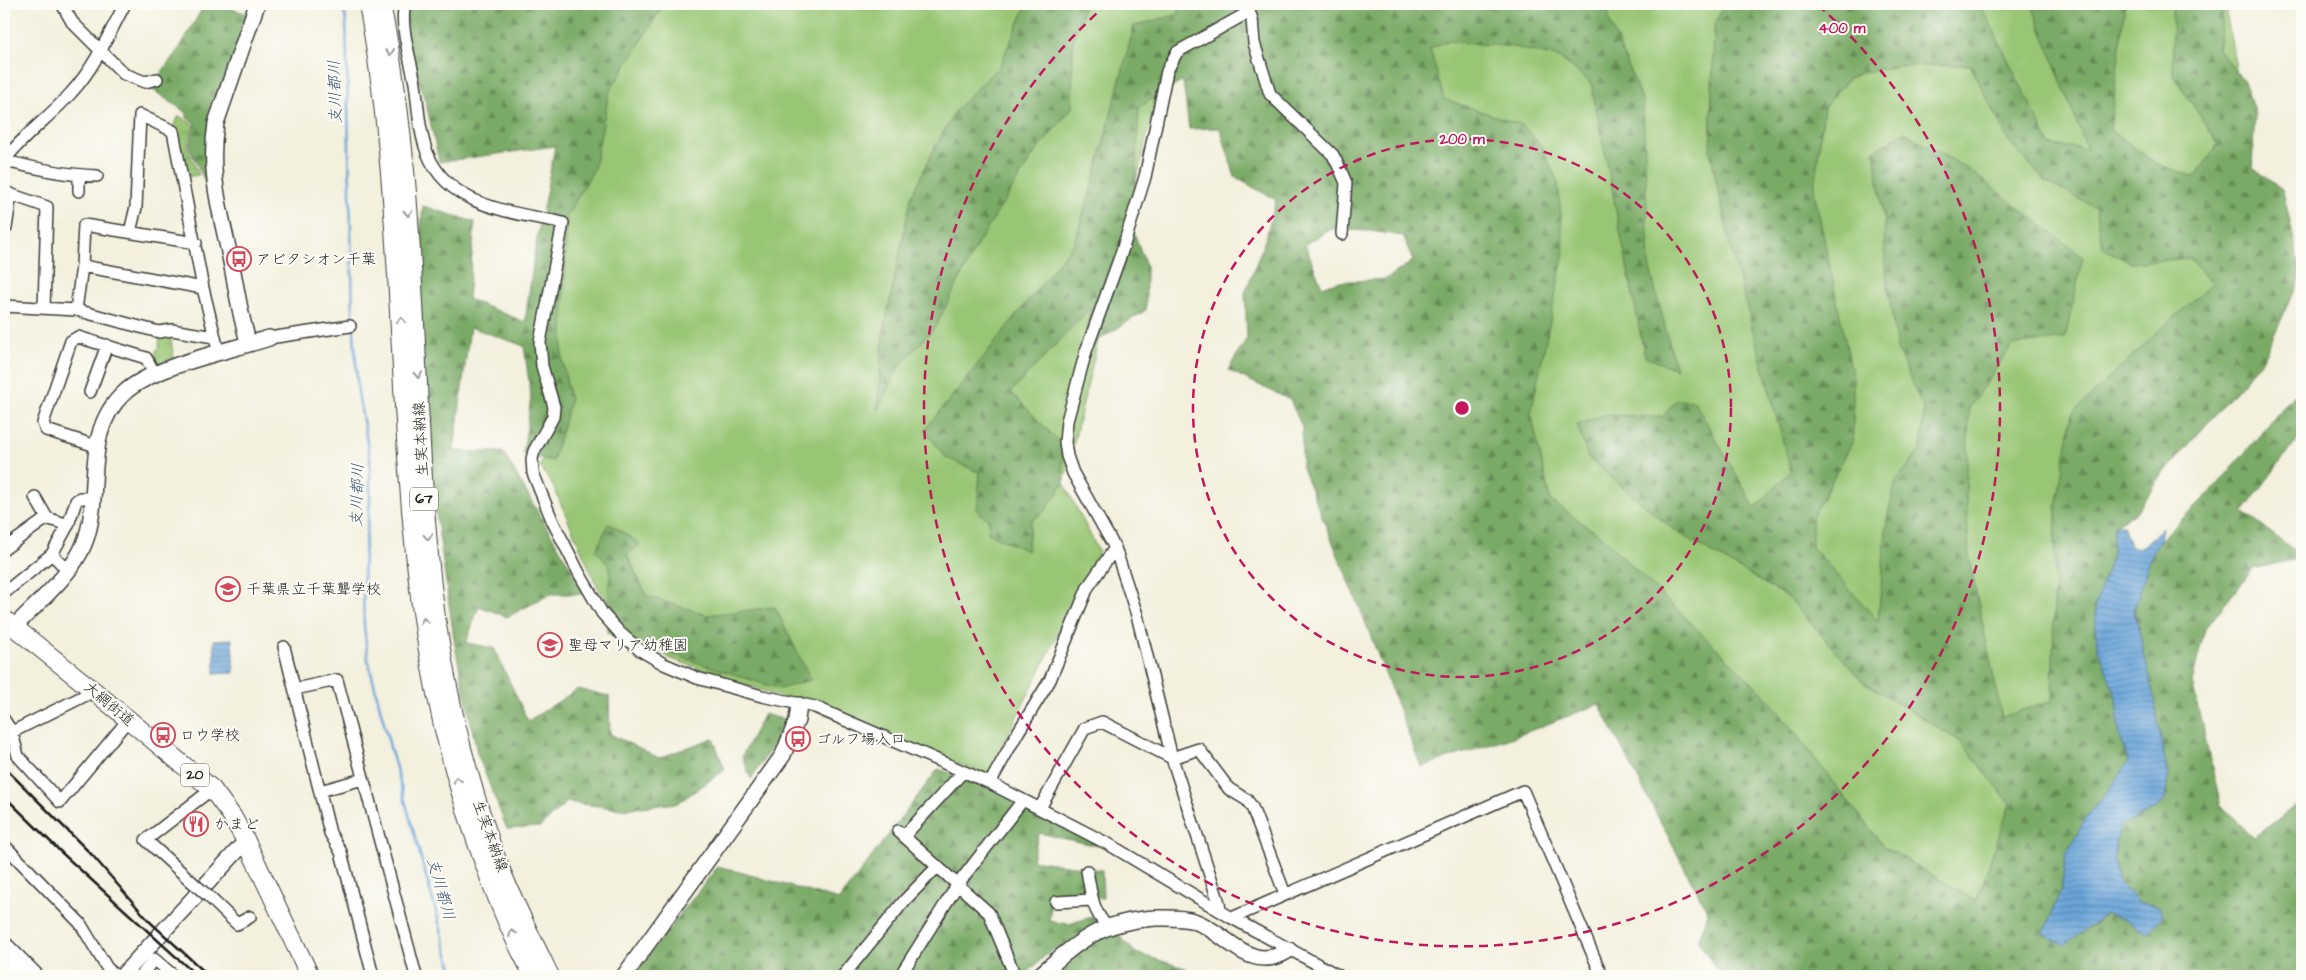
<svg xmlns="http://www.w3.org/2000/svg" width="2306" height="980" font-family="'Architects Daughter','Klee One',sans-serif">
	<defs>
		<pattern id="forest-firs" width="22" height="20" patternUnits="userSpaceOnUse" patternTransform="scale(1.25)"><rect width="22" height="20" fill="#7aab66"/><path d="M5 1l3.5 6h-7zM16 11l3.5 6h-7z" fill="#638a53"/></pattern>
		<pattern id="park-tufts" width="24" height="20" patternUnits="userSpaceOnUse" patternTransform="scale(1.25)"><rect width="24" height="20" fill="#99c674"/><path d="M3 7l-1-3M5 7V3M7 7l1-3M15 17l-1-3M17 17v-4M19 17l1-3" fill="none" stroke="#83aa64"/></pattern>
		<pattern id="water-rules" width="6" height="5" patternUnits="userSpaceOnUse" patternTransform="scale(1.25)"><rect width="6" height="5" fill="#69a4d9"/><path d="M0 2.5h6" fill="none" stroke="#5685af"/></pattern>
	</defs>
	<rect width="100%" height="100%" fill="#fdfcf7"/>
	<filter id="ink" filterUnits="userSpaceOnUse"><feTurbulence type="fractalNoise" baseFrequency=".02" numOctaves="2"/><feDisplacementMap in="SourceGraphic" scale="10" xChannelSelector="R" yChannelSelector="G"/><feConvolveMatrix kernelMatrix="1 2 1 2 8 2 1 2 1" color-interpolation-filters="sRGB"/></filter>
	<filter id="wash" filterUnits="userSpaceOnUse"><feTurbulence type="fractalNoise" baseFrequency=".0096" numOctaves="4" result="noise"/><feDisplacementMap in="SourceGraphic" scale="20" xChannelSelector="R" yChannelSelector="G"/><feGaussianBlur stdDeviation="1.12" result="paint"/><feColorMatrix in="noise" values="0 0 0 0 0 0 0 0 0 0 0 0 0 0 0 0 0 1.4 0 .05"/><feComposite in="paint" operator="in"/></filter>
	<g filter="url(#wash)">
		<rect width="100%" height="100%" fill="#f3f0dd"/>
		<path fill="#99c674" stroke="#5a7148" d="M 634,4 L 2227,4 L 2227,17 L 2266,241 L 2083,503 L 2094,685 L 2015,911 L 1916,888 L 1528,493 L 1479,272 L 1168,49 L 1064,483 L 1099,552 L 988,775 L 761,690 L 669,658 L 624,621 L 598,588 L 553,486 L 540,466 L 556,431 L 547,350 L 580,116 Z"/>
		<path fill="url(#forest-firs)" stroke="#4b6441" fill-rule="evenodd" d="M 205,4 L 212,4 L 250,14 L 221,98 L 210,183 L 206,184 L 189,147 L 196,124 L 187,118 L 187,113 L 150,88 L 180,47 Z
			M 410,4 L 664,4 L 609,93 L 594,169 L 567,216 L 562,358 L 570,401 L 553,461 L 523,454 L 531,397 L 524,346 L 470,327 L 454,451 L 503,452 L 586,594 L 551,594 L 507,617 L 479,606 L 466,643 L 494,648 L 528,721 L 578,689 L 609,696 L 610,734 L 659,758 L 713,738 L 725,770 L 678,803 L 621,809 L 567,802 L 540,827 L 507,829 L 477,753 L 455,646 L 428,457 L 418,262 L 423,206 L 475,222 L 468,299 L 525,322 L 535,249 L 555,146 L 439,162 L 425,98 L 399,28 Z
			M 1027,4 L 1085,4 L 1073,41 L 1072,108 L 1034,154 L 977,245 L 936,326 L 899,367 L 877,411 L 883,336 L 911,197 L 936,145 L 956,110 L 1000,65 Z
			M 1179,4 L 1607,4 L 1610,23 L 1643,102 L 1649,265 L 1676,369 L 1645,357 L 1591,83 L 1560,58 L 1514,47 L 1446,41 L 1430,49 L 1444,99 L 1522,125 L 1541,145 L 1558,183 L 1564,253 L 1531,413 L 1550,500 L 1602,537 L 1768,698 L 1883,846 L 1976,901 L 2010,804 L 1961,742 L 1862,681 L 1789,598 L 1675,531 L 1588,458 L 1577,425 L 1604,415 L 1663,417 L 1676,400 L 1694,401 L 1755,508 L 1791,471 L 1730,245 L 1710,151 L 1714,26 L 1725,4 L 1978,4 L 1990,23 L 2050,145 L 2087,149 L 2034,11 L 2034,4 L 2125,4 L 2110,130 L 2157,164 L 2195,177 L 2218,144 L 2173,74 L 2172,4 L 2224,4 L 2218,49 L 2244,81 L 2255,115 L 2252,166 L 2283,191 L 2302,275 L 2262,361 L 2163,474 L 2136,513 L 2114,525 L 2113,551 L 2095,606 L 2097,646 L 2116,697 L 2119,733 L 2128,762 L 2107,793 L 2088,814 L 2066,854 L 2061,890 L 2044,934 L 2082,934 L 2106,914 L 2126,920 L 2147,933 L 2160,907 L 2138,902 L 2120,883 L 2113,861 L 2120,826 L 2155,810 L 2165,799 L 2168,778 L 2151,682 L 2134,610 L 2152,553 L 2160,540 L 2214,489 L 2302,385 L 2302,433 L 2243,512 L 2302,556 L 2302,566 L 2293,560 L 2253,569 L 2205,629 L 2192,682 L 2221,806 L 2254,838 L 2302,800 L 2302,976 L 2108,976 L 2098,968 L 2073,976 L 1721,976 L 1698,941 L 1708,913 L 1599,704 L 1517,736 L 1421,767 L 1361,611 L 1302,468 L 1302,427 L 1290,400 L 1228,370 L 1247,338 L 1245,293 L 1266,237 L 1276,200 L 1235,177 L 1220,128 L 1189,129 L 1183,81 L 1139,107 L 1133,230 L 1146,265 L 1146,310 L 1102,338 L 1084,344 L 1091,307 L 1011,392 L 1062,445 L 1064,483 L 1046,510 L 1031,521 L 1027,551 L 988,533 L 989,520 L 977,511 L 980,473 L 945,457 L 925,430 L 1074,243 L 1093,183 L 1134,26 L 1179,14 ZM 1970,65 L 2009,142 L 2046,182 L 2095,207 L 2103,248 L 2131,263 L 2190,258 L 2212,284 L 2154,335 L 2072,414 L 2056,507 L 2052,701 L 2002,717 L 1969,558 L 1966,498 L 1969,408 L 2012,345 L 2065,338 L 2083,257 L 1971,171 L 1904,132 L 1874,151 L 1884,221 L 1885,267 L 1897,349 L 1924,410 L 1921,449 L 1896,481 L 1887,518 L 1878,621 L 1812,547 L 1812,518 L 1853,441 L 1853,378 L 1814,191 L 1824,108 L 1848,79 L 1863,72 L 1899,66 ZM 1331,229 L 1370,231 L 1403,236 L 1413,261 L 1386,279 L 1336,282 L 1322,287 L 1305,244 Z
			M 609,523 L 640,544 L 627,555 L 647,596 L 707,615 L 775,607 L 811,680 L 779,689 L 607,633 L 610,567 L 596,550 Z
			M 764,714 L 789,721 L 751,779 L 742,756 Z
			M 938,769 L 978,782 L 1096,837 L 1098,846 L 1039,833 L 1032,860 L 1102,870 L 1103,898 L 1052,898 L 1049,921 L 1069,924 L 1094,916 L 1100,925 L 1048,953 L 1024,976 L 632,976 L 718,866 L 839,900 Z
			M 1112,928 L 1136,953 L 1188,969 L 1186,976 L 1046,976 Z"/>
		<path fill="url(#park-tufts)" stroke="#5a7148" d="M 179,116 L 194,125 L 187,147 L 199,175 L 185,177 L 172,128 Z
			M 170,334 L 174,358 L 156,365 L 152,358 L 159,347 L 160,335 Z"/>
		<path fill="url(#water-rules)" stroke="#42607a" d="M 2114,525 L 2123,525 L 2131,548 L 2142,547 L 2162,528 L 2160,540 L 2152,553 L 2134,610 L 2151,682 L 2168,778 L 2165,799 L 2155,810 L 2120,826 L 2113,861 L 2120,883 L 2138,902 L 2160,907 L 2163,916 L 2147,933 L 2126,920 L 2106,914 L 2065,945 L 2044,934 L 2061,890 L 2066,854 L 2088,814 L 2107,793 L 2128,762 L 2119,733 L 2116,697 L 2097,646 L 2095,606 L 2113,551 Z
			M 232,639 L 234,673 L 215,674 L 214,640 Z"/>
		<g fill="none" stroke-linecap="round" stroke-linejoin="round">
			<path stroke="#69a4d9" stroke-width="2.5" d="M 343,4 L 346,21 L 353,317 L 358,393 L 370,458 L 370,503 L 364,555 L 363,589 L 364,626 L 368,660 L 390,747 L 454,976"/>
		</g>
	</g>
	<g filter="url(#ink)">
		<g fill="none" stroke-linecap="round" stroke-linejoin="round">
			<defs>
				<path id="street" d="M 62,4 L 72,22 L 124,74 L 145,82 L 157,79
					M 405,4 C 399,24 411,61 415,83 C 418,103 418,123 424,143 C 441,207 509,211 563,223 L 540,342 L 542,366 L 554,407 L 553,417 L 534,451 L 532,459 L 533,473 L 552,520 L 579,573 L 602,613 L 620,633 L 640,650 L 664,664 L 697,678 L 762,696 L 815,707 L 990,783 L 1110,845 L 1232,918 L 1339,976
					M 1246,4 L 1252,19 L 1254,43 L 1270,94 L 1333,155 L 1340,169 L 1346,183 L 1342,234
					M 4,161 C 25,133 49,118 71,93 C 95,67 109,34 125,4
					M 4,161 C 35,168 65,175 97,176
					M 79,175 L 79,191
					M 4,192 L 47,207 L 44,308
					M 6,228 L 11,194
					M 130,232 L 136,207 L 140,115 L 173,131 L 203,288 L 219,354
					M 82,266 L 203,288
					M 4,306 L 76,310 L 159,332 L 172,330 L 214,337
					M 76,310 L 82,266 L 84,225 L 196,243
					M 269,338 L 350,326
					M 90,392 L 107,345
					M 96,446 L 46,430 L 43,423 L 71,341 L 78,337 L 146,358 L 155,374
					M 35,497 L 47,518 L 68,525
					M 4,549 L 47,518
					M 52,554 L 68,571
					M 4,593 L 52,554 L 68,525 L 76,501 L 80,498 L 93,498
					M 284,647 L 330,833 L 341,852 L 373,976
					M 295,689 L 337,680 L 416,976
					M 4,720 L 12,732 L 18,756 L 60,802 L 128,720
					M 12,732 L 94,691
					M 990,783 L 1017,734 L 1050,680 L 1088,587 L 1115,548
					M 320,791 L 363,779
					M 1040,808 L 1085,728 L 1102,722 L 1172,758 L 1199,749 L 1229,789 L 1247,800 L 1252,807 L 1285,894
					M 898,831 L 989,913 L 1015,976
					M 904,836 L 963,772
					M 4,845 L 80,923 L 107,968 L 116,976
					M 1087,871 C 1091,892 1092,911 1107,926
					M 191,881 L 146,840 L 212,789
					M 208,896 L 237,924 L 250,917
					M 1056,902 L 1092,900
					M 1220,911 L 1219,903 L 1172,758 L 1137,615 L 1115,548 L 1073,473 L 1067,456 L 1065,442 L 1067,421 L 1086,351 L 1121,254 L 1145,177 L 1167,71 L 1177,52 L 1249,12
					M 1232,918 L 1523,791 L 1602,976
					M 141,976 L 154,959 L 174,976
					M 843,976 L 905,900 L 938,866
					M 900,976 L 958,884 L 1023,800"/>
				<path id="secondary" d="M 249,344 C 240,317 237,290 231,262 C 221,212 208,176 216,123 L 257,4
					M 13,628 C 36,604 72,575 84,544 C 104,495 80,434 124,393 C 152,366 229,351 269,338
					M 4,944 L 36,976
					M 4,962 L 18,976
					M 122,976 L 246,841
					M 624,976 L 783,755 L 797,720 L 799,705
					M 1039,976 C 1078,941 1101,921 1156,918 C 1168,918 1182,917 1194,921 C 1227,932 1250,976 1289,950"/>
				<path id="primary" d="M 368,4 C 405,203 395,405 421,605 C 432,686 450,766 477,843 C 493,889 510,934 534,976
					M 381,4 C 421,195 411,393 432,586 C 442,673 462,761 491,844 C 507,889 529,933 550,976
					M 4,619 L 94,691 L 212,789 L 232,816 L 246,841 L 310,976"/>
			</defs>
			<use href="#street" stroke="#3c3c39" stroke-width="14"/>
			<use href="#secondary" stroke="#3c3c39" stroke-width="18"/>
			<use href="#primary" stroke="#3c3c39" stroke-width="20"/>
			<use href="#street" stroke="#fff" stroke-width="11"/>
			<use href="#secondary" stroke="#fff" stroke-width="15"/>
			<use href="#primary" stroke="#fff" stroke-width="18"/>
			<path stroke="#1c1c1c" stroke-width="2.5" d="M 4,767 L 93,856 L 149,921 L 209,976
				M 4,796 L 63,854 L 197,976"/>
			<defs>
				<path id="street-bridge" d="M 191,881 L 208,896"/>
			</defs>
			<use href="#street-bridge" stroke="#3c3c39" stroke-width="14" stroke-linecap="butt"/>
			<use href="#street-bridge" stroke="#fff" stroke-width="11"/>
		</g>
		<defs><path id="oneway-chevron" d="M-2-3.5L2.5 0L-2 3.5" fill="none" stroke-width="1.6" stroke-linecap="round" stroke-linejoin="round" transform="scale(1.25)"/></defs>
		<g stroke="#999">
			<use href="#oneway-chevron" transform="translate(390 52) rotate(83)"/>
			<use href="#oneway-chevron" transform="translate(408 213) rotate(87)"/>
			<use href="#oneway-chevron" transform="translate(401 320) rotate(-93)"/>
			<use href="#oneway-chevron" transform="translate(418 375) rotate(87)"/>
			<use href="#oneway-chevron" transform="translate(428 537) rotate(85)"/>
			<use href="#oneway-chevron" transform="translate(424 621) rotate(-99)"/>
			<use href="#oneway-chevron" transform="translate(457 780) rotate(-105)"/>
			<use href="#oneway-chevron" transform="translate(512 933) rotate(-116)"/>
		</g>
	</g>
	<g fill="none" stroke="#c2185b" stroke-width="2.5" stroke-dasharray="9 6">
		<circle cx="1462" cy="408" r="269"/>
		<path d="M1818 5A538 538 0 1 1 1106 5"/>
	</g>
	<defs>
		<symbol id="bus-ring" viewBox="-11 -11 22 22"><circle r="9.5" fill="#fdfcf7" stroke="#d1495b" stroke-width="1.5"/><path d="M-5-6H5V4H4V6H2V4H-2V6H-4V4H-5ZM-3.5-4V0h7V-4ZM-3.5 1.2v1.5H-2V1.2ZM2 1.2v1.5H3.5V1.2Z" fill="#d1495b"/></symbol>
		<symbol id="school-ring" viewBox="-11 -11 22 22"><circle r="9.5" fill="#fdfcf7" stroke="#d1495b" stroke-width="1.5"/><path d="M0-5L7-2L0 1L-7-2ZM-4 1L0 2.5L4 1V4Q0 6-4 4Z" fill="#d1495b"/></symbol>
		<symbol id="restaurant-ring" viewBox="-11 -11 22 22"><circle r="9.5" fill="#fdfcf7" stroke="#d1495b" stroke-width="1.5"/><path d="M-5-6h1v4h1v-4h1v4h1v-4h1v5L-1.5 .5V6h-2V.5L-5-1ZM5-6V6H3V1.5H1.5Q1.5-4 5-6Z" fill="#d1495b"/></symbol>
	</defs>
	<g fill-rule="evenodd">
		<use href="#bus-ring" x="225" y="245" width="28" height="28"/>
		<use href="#school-ring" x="214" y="575" width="28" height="28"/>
		<use href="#school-ring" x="536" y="631" width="28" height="28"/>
		<use href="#bus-ring" x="149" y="721" width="28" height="28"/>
		<use href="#bus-ring" x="784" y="725" width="28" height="28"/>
		<use href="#restaurant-ring" x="182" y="810" width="28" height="28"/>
	</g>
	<g text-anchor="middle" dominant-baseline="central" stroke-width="4" stroke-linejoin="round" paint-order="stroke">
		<g fill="#fdfcf7" stroke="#605f5e" stroke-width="1">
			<rect x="410" y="487.5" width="28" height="23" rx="4"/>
			<rect x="181" y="763.5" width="28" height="23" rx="4"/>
		</g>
		<g font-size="14" font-weight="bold" fill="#1c1c1c">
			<text x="424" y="499">67</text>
			<text x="195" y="775">20</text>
		</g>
		<g font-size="15" fill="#1c1c1c" stroke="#fdfcf7" text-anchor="start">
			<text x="256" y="259">アビタシオン千葉</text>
			<text x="246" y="589">千葉県立千葉聾学校</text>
			<text x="568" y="645">聖母マリア幼稚園</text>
			<text x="180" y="735">ロウ学校</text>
			<text x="816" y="739">ゴルフ場入口</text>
			<text x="214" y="824">かまど</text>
		</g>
		<g font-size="15" fill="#1c1c1c" stroke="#fdfcf7">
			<text transform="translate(421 439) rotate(-93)">生実本納線</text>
			<text transform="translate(109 704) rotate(40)">大網街道</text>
			<text transform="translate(490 836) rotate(70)">生実本納線</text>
		</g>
		<g font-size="16" font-style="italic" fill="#3f5971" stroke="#fdfcf7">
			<text transform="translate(335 92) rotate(-92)">支川都川</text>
			<text transform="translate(357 495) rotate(-88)">支川都川</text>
			<text transform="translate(441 889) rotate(74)">支川都川</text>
		</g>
	</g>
	<circle cx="1462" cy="408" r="8" fill="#c2185b" stroke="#fdfcf7" stroke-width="2.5"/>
	<g font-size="15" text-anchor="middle" font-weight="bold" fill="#c2185b" stroke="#fdfcf7" stroke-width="4" stroke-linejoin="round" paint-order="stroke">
		<text x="1842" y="33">400 m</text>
		<text x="1462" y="144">200 m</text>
	</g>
	<rect width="2306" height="980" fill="none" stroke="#fdfcf7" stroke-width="20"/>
</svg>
